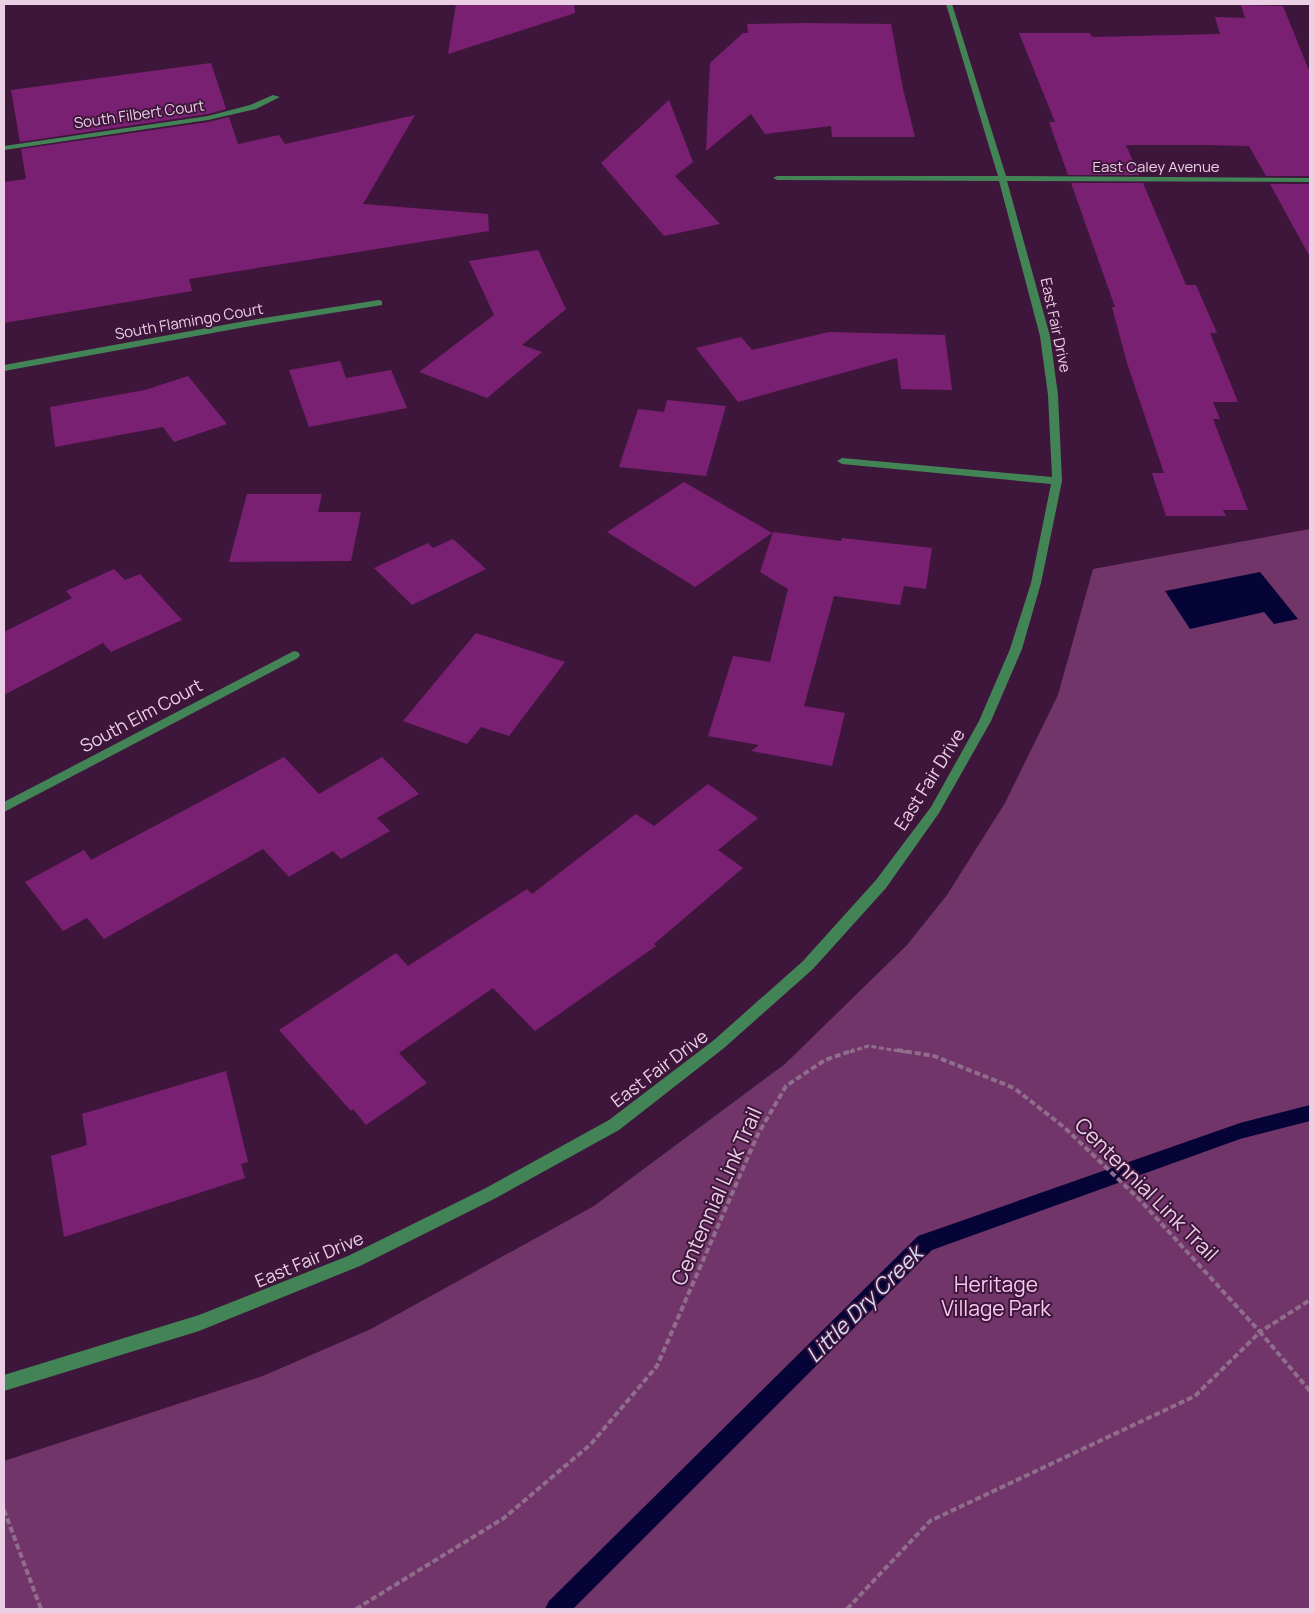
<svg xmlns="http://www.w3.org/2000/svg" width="1314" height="1613" font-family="Manrope,sans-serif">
	<rect width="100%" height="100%" fill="#3f163b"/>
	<path fill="#71356a" d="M 1310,529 L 1310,1609 L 4,1609 L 4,1461 L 263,1376 L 371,1329 L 594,1206 L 785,1064 L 907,945 L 947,895 L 1005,803 L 1058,695 L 1093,569 Z"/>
	<path fill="#060436" d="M 1260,572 L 1298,619 L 1274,624 L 1264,612 L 1190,629 L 1165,591 Z"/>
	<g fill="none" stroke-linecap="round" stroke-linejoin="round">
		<path fill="#060436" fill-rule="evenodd" d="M 1310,1105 L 1310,1121 L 1240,1139 L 932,1250 L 573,1609 L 545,1609 L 549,1601 L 918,1236 L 1240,1123 Z"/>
	</g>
	<path fill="#7a2072" d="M 456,4 L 574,4 L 575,13 L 448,54 Z
		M 1241,5 L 1283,6 L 1310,73 L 1310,176 L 1266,176 L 1249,146 L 1206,145 L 1126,145 L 1139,175 L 1068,175 L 1049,122 L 1055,122 L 1019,33 L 1090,33 L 1092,37 L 1220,34 L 1215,17 L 1245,18 Z
		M 805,23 L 891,24 L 903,89 L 915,137 L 832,137 L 831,126 L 765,134 L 751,114 L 706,151 L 710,63 L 743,33 L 748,33 L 747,24 Z
		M 211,63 L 226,109 L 208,114 L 20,142 L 11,90 Z
		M 669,100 L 693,162 L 675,176 L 720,224 L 664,236 L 601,163 Z
		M 415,115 L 363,204 L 488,214 L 489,231 L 189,279 L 192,291 L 4,323 L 4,182 L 26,179 L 21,149 L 208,122 L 229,117 L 238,144 L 279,135 L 285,144 Z
		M 1071,183 L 1143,183 L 1186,285 L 1196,285 L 1217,333 L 1210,333 L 1238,402 L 1213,402 L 1220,419 L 1213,419 L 1248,510 L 1223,510 L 1226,516 L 1166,516 L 1152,473 L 1164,473 L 1127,363 L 1112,307 L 1115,307 Z
		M 1270,184 L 1310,184 L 1310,257 Z
		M 538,250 L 566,309 L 522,345 L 542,352 L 487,398 L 419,372 L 494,315 L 469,261 Z
		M 829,332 L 945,335 L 952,390 L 901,389 L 897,358 L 738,402 L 696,348 L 741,337 L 752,350 Z
		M 340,361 L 346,378 L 391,370 L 407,408 L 309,427 L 289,370 Z
		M 188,376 L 227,424 L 174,442 L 163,427 L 55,447 L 50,407 L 145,390 Z
		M 667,400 L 726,406 L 706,476 L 619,467 L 638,409 L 664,412 Z
		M 684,482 L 772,533 L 695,587 L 607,532 Z
		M 247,494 L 322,494 L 318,512 L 361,512 L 351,561 L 229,562 Z
		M 773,532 L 841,541 L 842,538 L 932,548 L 926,589 L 904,586 L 900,605 L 834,596 L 804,706 L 845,713 L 832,766 L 751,751 L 759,745 L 708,736 L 733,656 L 770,662 L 788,589 L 760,572 Z
		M 453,539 L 486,569 L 412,605 L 374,568 L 428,543 L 433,548 Z
		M 114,569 L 125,580 L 140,574 L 182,620 L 111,652 L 103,643 L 4,695 L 4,632 L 72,598 L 66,591 Z
		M 476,633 L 565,662 L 509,736 L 481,727 L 467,744 L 403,721 Z
		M 284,757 L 319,794 L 382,757 L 419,794 L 377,818 L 390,831 L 341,859 L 333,851 L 289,877 L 263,849 L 104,939 L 87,918 L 63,931 L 25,882 L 84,850 L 91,860 Z
		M 708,784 L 758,818 L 718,850 L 743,868 L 654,944 L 656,946 L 535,1031 L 493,988 L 399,1053 L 427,1083 L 366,1125 L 353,1109 L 351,1111 L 279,1030 L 396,953 L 408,966 L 527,889 L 532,894 L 636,814 L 654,826 Z
		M 226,1071 L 248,1162 L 241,1164 L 245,1178 L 64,1237 L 51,1156 L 87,1145 L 82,1114 Z"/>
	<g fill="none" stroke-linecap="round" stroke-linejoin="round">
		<path stroke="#906e8b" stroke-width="3" stroke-dasharray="5 2.5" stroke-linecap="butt" d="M 850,1052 L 868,1046 L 906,1052"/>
		<path stroke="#906e8b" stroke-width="4" stroke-dasharray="6 3" stroke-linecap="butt" d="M 897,1050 L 934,1056 L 1014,1088 L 1065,1128 L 1139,1199 L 1260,1332 L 1310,1300
			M 4,1510 L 41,1609
			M 356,1609 L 504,1518 L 591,1444 L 657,1366 L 758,1134 L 786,1086 L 825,1060 L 854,1050
			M 847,1609 L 930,1521 L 1195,1396 L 1260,1332 L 1310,1391"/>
		<path fill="#438456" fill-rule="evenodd" d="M 946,4 L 952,4 L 1006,176 L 1310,178 L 1310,182 L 1007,181 L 1050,336 L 1058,395 L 1062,481 L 1041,583 L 1022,649 L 991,721 L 939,813 L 886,888 L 813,969 L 724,1048 L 619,1130 L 494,1199 L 360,1266 L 199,1331 L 4,1391 L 4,1375 L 199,1315 L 348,1256 L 484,1189 L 609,1120 L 714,1040 L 803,961 L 876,880 L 931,807 L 979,721 L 1010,649 L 1031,583 L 1051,484 L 842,464 L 837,461 L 842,458 L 1052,477 L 1048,395 L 1040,336 L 999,181 L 777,180 L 773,178 L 777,176 L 998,176 Z
			M 273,95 L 280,97 L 256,109 L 208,120 L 4,150 L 4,146 L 208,116 L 250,105 Z
			M 379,300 L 382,301 L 382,305 L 251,326 L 4,371 L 4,365 L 251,320 Z
			M 294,651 L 298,652 L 300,655 L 298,658 L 4,812 L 4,802 Z"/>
	</g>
	<g text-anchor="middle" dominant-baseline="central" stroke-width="4" stroke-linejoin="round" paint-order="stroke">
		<g font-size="15" fill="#eacfe5" stroke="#3f163b">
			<text transform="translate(139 114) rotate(-8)">South Filbert Court</text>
			<text x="1156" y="166">East Caley Avenue</text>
			<text transform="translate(189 321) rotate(-10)">South Flamingo Court</text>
			<text transform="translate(1056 325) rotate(78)">East Fair Drive</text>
		</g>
		<g font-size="18" fill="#eacfe5" stroke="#3f163b">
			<text transform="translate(141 715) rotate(-28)">South Elm Court</text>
			<text transform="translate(929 779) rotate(-58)">East Fair Drive</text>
			<text transform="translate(659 1068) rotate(-37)">East Fair Drive</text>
			<text transform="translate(309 1259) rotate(-23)">East Fair Drive</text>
		</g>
		<g font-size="21" fill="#eacfe5" stroke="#3f163b">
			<text transform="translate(1147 1189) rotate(45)">Centennial Link Trail</text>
			<text transform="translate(716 1196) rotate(-66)">Centennial Link Trail</text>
		</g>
		<g font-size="21" fill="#f8c8f0" stroke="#3f163b">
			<text x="996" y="1284">Heritage<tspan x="996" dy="24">Village Park</tspan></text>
		</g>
		<g font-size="22" font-style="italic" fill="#d3dbf5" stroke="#3f163b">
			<text transform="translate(864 1304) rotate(-45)">Little Dry Creek</text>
		</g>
	</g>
	<rect width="1314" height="1613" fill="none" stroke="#eacfe5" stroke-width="10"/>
</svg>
